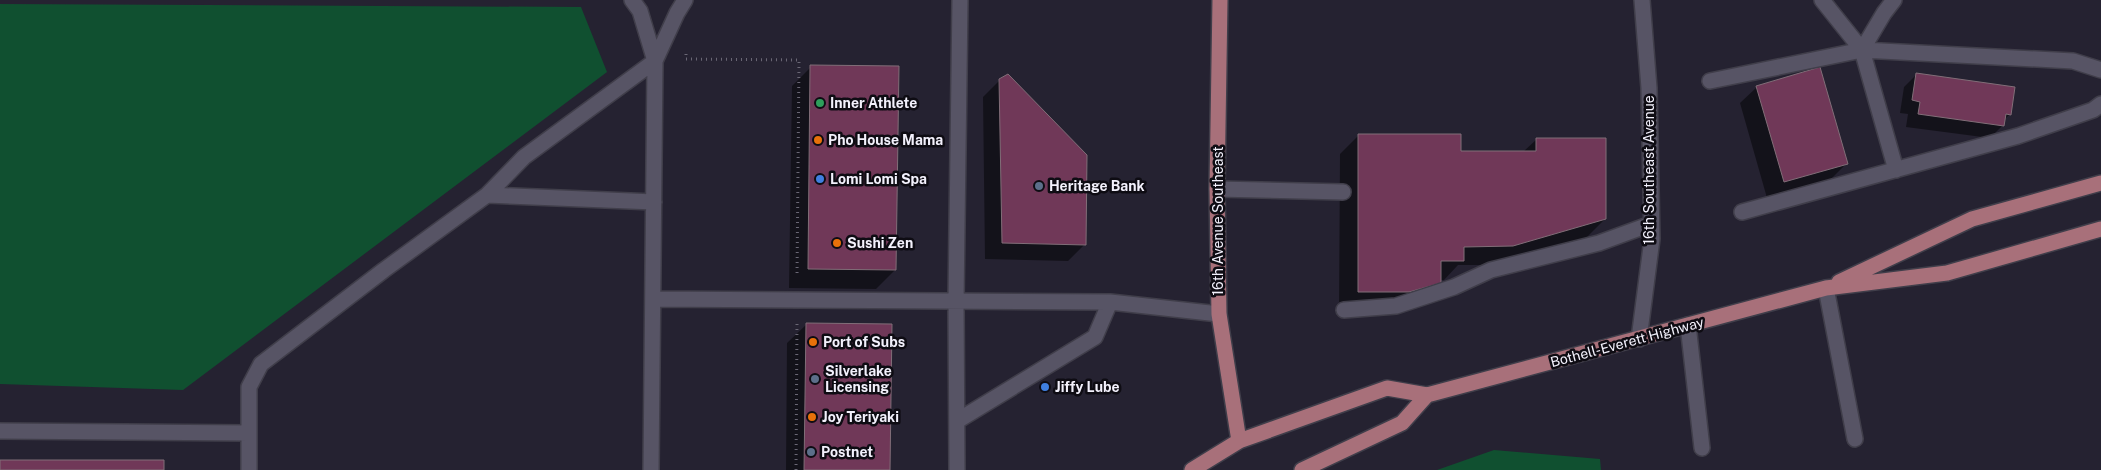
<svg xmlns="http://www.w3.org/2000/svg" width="2101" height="470" font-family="'Public Sans',sans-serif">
	<rect width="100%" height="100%" fill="#252231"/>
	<path fill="#105030" d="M 0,4 L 581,7 L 607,72 L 183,390 L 0,384 Z
		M 1494,450 L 1600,459 L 1601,470 L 1437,470 Z"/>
	<path fill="#0007" d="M 811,67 L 895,270 L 876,289 L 789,288 L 792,86 Z
		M 1916,75 L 2010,114 L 2003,121 L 2003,125 L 1990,138 L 1906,127 L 1908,114 L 1900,113 L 1904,87 Z
		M 1000,80 L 1085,244 L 1068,261 L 985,259 L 983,97 Z
		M 1757,87 L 1847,163 L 1830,180 L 1767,198 L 1740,103 Z
		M 1359,135 L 1460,152 L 1523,152 L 1537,139 L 1605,219 L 1586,238 L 1493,265 L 1458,265 L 1444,280 L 1440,280 L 1420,301 L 1339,311 L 1340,154 Z
		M 807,324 L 889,470 L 786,470 L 787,343 Z"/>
	<path fill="#703858" stroke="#816e78" d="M 810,65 L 899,66 L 896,270 L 808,269 Z
		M 1820,67 L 1848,164 L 1784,182 L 1756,86 Z
		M 1916,73 L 2015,87 L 2011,115 L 2006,114 L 2004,126 L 1918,114 L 1920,102 L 1912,100 Z
		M 1008,74 L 1087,155 L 1086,245 L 1002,243 L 999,79 Z
		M 1358,134 L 1461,134 L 1461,151 L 1536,151 L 1536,138 L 1606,138 L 1606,219 L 1513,246 L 1464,247 L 1464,261 L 1441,261 L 1441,283 L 1409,292 L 1358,292 Z
		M 806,323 L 892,324 L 890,470 L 804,470 Z
		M 0,460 L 164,460 L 164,470 L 0,470 Z"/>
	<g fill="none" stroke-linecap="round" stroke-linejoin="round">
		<defs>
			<path id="service" d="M 632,0 L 640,11 L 655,61 L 651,470
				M 1822,0 L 1862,50 L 1884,13 L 1894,0
				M 1862,50 L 1896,170
				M 1710,81 L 1862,50 L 2073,61 L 2101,70
				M 1217,189 L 1343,192
				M 487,195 L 524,157 L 655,61 L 677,13 L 685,0
				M 1742,212 L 2018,136 L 2093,110 L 2101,104
				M 1826,288 L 1855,439
				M 653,299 L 1110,302 L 1219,314
				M 1344,310 L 1396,306 L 1454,287 L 1491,270 L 1599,243 L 1651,224
				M 1688,325 L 1702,448
				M 957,421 L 1095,337 L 1110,302
				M 0,431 L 249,433
				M 249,470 L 249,387 L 261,364 L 384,270 L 487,195 L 654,202
				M 957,470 L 956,301 L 960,0"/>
			<path id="minor" d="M 1639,339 L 1652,239 L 1649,88 L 1642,0"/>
			<path id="primary" d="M 1220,0 L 1217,189 L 1219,314 L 1239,441
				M 1839,282 L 1972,219 L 2101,183
				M 1192,470 L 1239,441 L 1387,388 L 1427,395 L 1826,288 L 1947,273 L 2101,229
				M 1302,470 L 1402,423 L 1427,395"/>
		</defs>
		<use href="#service" stroke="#403e4a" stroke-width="18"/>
		<use href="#minor" stroke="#403e4a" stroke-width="18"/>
		<use href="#primary" stroke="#403e4a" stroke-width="18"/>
		<path stroke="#6a6775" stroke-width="3" stroke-dasharray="1 4" stroke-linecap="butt" d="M 686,54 L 686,59 L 799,60 L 797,277
			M 796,470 L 797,323"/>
		<use href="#service" stroke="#575465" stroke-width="15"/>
		<use href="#minor" stroke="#575465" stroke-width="15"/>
		<use href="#primary" stroke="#a8707a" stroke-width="15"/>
	</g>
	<circle fill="#2e9e5b" stroke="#0e0c13" stroke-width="2" cx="820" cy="103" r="5"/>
	<g fill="#e8710a" stroke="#0e0c13" stroke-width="2">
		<circle cx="818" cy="140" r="5"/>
		<circle cx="837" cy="243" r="5"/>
		<circle cx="813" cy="342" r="5"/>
		<circle cx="812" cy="417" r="5"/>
	</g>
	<g fill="#3f7fe0" stroke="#0e0c13" stroke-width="2">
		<circle cx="820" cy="179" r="5"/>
		<circle cx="1045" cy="387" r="5"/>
	</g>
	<g fill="#5c6f8a" stroke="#0e0c13" stroke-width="2">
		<circle cx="1039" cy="186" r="5"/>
		<circle cx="815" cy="379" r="5"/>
		<circle cx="811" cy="452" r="5"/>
	</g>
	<g text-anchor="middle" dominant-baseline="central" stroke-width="5" stroke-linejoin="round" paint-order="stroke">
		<g font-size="14" font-weight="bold" fill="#f3f1fc" stroke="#0e0c13" text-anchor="start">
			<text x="830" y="103">Inner Athlete</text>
			<text x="828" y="140">Pho House Mama</text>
			<text x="830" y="179">Lomi Lomi Spa</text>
			<text x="1049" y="186">Heritage Bank</text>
			<text x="847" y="243">Sushi Zen</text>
			<text x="823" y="342">Port of Subs</text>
			<text x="825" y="371">Silverlake<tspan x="825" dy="16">Licensing</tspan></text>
			<text x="1055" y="387">Jiffy Lube</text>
			<text x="822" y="417">Joy Teriyaki</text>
			<text x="821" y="452">Postnet</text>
		</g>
		<g font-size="14" fill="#f3f1fc" stroke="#0e0c13">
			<text transform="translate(1649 170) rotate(-90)">16th Southeast Avenue</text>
			<text transform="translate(1218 221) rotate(-90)">16th Avenue Southeast</text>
			<text transform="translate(1627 342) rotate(-15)">Bothell-Everett Highway</text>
		</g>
	</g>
</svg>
